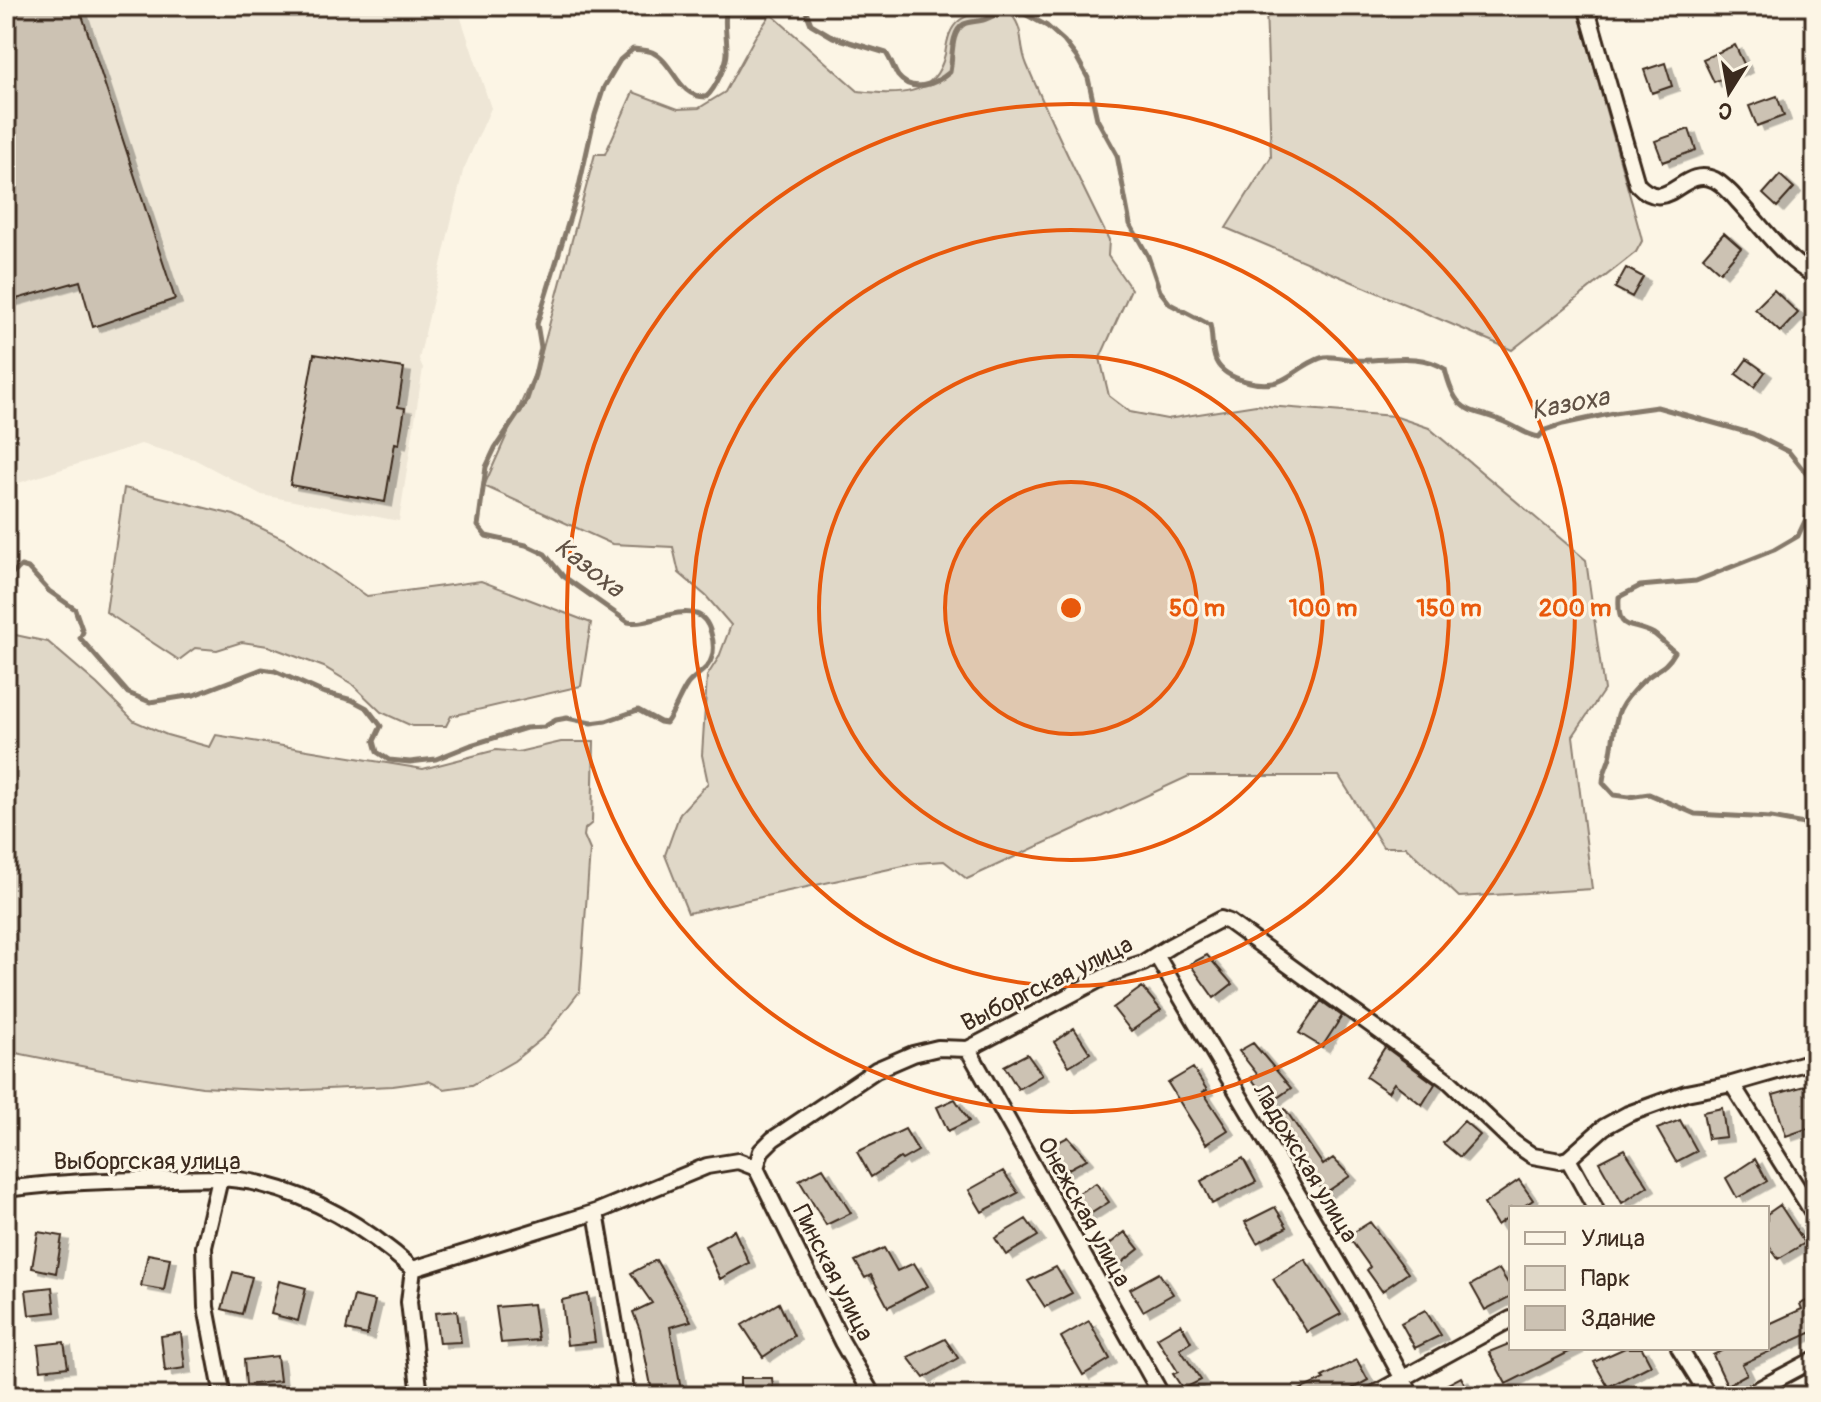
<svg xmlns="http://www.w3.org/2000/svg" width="1821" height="1402" font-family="Pangolin,sans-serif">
	<defs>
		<filter id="shadow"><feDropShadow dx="7" dy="4.5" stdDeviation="0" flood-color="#0004"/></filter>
	</defs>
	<rect width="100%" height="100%" fill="#fcf5e5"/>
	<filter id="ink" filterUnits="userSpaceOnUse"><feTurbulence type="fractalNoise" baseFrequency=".0125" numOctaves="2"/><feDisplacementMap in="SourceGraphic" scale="16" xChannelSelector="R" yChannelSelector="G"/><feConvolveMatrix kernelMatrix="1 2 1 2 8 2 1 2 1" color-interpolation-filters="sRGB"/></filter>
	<g filter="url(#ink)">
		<path fill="#eee6d6" d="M 6,6 L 457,6 L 491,108 L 463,171 L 419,359 L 423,368 L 399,521 L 262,495 L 194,459 L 141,444 L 6,487 Z"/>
		<path fill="#e0d8c8" stroke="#8e8173" stroke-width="2" d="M 1266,6 L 1577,6 L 1641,236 L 1642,241 L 1636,252 L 1512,350 L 1226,228 L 1271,157 Z
			M 996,9 L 1006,9 C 1027,28 1017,42 1027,65 C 1052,124 1080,182 1109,240 L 1108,256 L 1131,289 L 1100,358 L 1109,396 L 1130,412 L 1167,419 L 1256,405 L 1394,416 L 1429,428 L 1586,560 L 1604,690 L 1573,736 L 1592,889 L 1459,897 L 1406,847 L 1383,847 L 1339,776 L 1189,776 L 967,879 L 944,861 L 917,863 L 688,913 L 665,855 L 680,813 L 708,783 L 702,755 L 707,676 L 719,657 L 731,625 L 706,596 L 679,573 L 673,547 L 612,544 L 484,486 L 539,363 L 595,154 L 605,154 L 633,92 L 678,109 L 699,108 L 725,92 L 755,37 L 771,14 L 858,91 C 895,95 935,99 945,54 C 947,42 949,28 960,20 C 970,13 984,11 996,9 Z
			M 124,488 L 234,515 L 284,539 L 367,596 L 481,581 L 591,623 L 581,686 L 451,716 L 446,726 L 412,726 L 381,712 L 352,684 L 324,667 L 268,646 L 242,642 L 217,650 L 195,648 L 179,660 L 106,612 Z
			M 6,633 L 48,642 L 97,684 L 134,721 L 167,735 L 210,747 L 216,735 L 423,769 L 496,750 L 518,752 L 561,742 L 594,742 L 592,823 L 585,829 L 584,836 L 590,850 L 580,991 L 545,1036 L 514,1061 L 472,1085 L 444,1089 L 429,1081 L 393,1086 L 282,1091 L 202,1087 L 121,1074 L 6,1051 Z"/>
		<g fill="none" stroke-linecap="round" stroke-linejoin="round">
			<path stroke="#85796b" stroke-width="5" d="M 804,6 L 811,24 L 833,37 L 886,53 C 891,60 894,70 898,76 C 912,94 936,84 950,72 C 953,58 950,32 964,24 C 970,21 976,22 983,20 C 993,17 1002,10 1012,7 L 1047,26 L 1064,41 L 1077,58 L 1088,78 L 1097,119 L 1117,155 L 1130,224 L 1148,256 L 1160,291 L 1170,304 L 1210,325 C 1213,336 1211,350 1216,361 C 1225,380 1263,389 1282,380 C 1295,374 1311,359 1325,357 C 1334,356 1345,359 1355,360 C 1386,362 1417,351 1445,369 C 1457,419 1470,406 1509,424 C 1520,429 1526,435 1539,437 L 1545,430 L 1563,424 L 1614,413 L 1657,407 L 1753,434 L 1789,452 L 1813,482 L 1812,506 L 1798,536 L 1774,550 L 1696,581 L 1640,586 L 1619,597 C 1617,634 1630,621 1654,634 C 1661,639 1668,647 1675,652 C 1665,670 1656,669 1643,681 C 1613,710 1617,716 1611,753 C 1609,765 1603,770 1603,783 L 1614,795 L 1629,797 L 1649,794 L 1695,814 L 1771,818 L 1815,826
				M 6,573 L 15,572 L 21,566 L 28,568 L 49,591 L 75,609 L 83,632 L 80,638 L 128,693 L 150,702 L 194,695 L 262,669 L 275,671 L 322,692 L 352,700 L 367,708 L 381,726 L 374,741 L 377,752 L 389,760 L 410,762 L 436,759 L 471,745 L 526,728 L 544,727 L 556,720 L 567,718 L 591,723 L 606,721 L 638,710 L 660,722 L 666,723 C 675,711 679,697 687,685 C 694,675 709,670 712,657 C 716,644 710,618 696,614 C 674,607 650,626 628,622 L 563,576 L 545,554 L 526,545 L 486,536 L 478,526 L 486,467 L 495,448 L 526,402 L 535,375 L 541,348 L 537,324 L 578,191 L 595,115 L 604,87 L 620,60 L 633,49 C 639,50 647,50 652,52 C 675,63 677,97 706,97 C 715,90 728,62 727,51 C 727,35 723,22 727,6"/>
		</g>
		<path fill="#ccc2b3" stroke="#3b2a1e" stroke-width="2" filter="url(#shadow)" d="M 6,6 L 79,6 L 175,299 L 93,327 L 80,281 L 6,302 Z
			M 1735,45 L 1746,68 L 1714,82 L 1703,59 Z
			M 1665,63 L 1672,86 L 1652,93 L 1644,70 Z
			M 1777,96 L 1784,116 L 1757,126 L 1749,106 Z
			M 1689,129 L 1696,150 L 1663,162 L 1655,141 Z
			M 1780,175 L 1794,188 L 1777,207 L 1763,194 Z
			M 1724,233 L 1741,248 L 1720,272 L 1703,257 Z
			M 1626,268 L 1643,277 L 1632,297 L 1615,288 Z
			M 1774,290 L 1798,313 L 1780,332 L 1755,309 Z
			M 314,354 L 404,368 L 398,407 L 405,408 L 399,444 L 395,443 L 385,502 L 290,485 Z
			M 1747,359 L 1765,372 L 1754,387 L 1736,374 Z
			M 1207,955 L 1232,984 L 1214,998 L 1190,964 Z
			M 1142,987 L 1161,1010 L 1131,1031 L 1113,1008 Z
			M 1321,1001 L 1342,1016 L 1322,1047 L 1299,1033 Z
			M 1074,1028 L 1090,1053 L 1069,1066 L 1054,1042 Z
			M 1253,1043 L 1291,1088 L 1270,1103 L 1251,1078 L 1257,1074 L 1239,1051 Z
			M 1385,1047 L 1435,1084 L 1422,1105 L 1394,1083 L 1388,1092 L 1366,1077 Z
			M 1027,1054 L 1042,1075 L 1018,1089 L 1004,1066 Z
			M 1193,1068 L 1207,1090 L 1203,1092 L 1228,1130 L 1206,1144 L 1168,1083 Z
			M 1808,1085 L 1815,1107 L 1815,1126 L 1786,1136 L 1773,1095 Z
			M 955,1099 L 969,1121 L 948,1131 L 937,1107 Z
			M 1722,1108 L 1726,1137 L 1708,1139 L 1703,1112 Z
			M 1285,1109 L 1323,1165 L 1333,1158 L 1350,1176 L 1325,1193 L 1297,1158 L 1272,1118 Z
			M 1680,1120 L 1697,1151 L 1676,1162 L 1657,1129 Z
			M 1464,1121 L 1480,1135 L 1460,1157 L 1443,1143 Z
			M 905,1129 L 918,1151 L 902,1160 L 900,1158 L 871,1177 L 857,1152 Z
			M 1068,1137 L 1087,1159 L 1065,1171 L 1047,1148 Z
			M 1624,1149 L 1648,1186 L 1622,1203 L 1599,1162 Z
			M 1243,1158 L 1256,1182 L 1212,1204 L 1201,1181 Z
			M 1755,1159 L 1767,1181 L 1737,1198 L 1726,1178 Z
			M 823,1168 L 851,1213 L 826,1225 L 799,1180 Z
			M 1003,1171 L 1018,1193 L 982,1212 L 969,1190 Z
			M 1519,1180 L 1533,1200 L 1521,1208 L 1511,1208 L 1511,1215 L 1497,1225 L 1484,1204 Z
			M 1096,1183 L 1109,1202 L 1087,1216 L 1075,1195 Z
			M 1780,1205 L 1805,1243 L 1778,1259 L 1767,1242 L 1767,1214 Z
			M 1275,1207 L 1287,1227 L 1257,1243 L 1245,1222 Z
			M 1026,1219 L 1038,1236 L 1006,1255 L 995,1238 Z
			M 1370,1222 L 1408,1273 L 1382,1291 L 1367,1270 L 1370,1267 L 1348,1236 Z
			M 734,1230 L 749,1263 L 720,1279 L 705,1246 Z
			M 38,1232 L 62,1236 L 56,1273 L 32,1268 Z
			M 1125,1232 L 1139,1249 L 1115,1268 L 1102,1250 Z
			M 884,1248 L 897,1271 L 914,1263 L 928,1286 L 888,1307 L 871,1275 L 865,1278 L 855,1261 Z
			M 148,1254 L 170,1258 L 164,1290 L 141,1286 Z
			M 1305,1259 L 1341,1314 L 1307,1332 L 1273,1279 Z
			M 656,1260 L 691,1321 L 670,1327 L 682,1396 L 653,1396 L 640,1330 L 633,1312 L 652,1303 L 631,1273 Z
			M 1056,1267 L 1072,1293 L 1045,1307 L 1028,1281 Z
			M 1499,1269 L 1511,1288 L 1511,1296 L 1485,1310 L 1471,1285 Z
			M 233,1272 L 252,1277 L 242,1314 L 222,1309 Z
			M 1159,1273 L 1173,1294 L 1143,1311 L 1130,1289 Z
			M 279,1281 L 306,1288 L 298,1321 L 271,1314 Z
			M 52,1287 L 55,1312 L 29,1315 L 26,1290 Z
			M 588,1294 L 595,1342 L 567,1345 L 562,1300 Z
			M 354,1296 L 375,1301 L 367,1335 L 346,1330 Z
			M 1815,1297 L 1815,1339 L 1812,1332 L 1742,1364 L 1747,1374 L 1727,1385 L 1713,1355 L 1727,1348 L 1767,1348 L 1767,1325 L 1802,1309 L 1800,1304 Z
			M 779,1303 L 794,1336 L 763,1357 L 742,1325 Z
			M 533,1304 L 538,1340 L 501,1343 L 496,1307 Z
			M 1425,1310 L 1441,1335 L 1415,1348 L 1401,1323 Z
			M 457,1311 L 461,1342 L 439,1343 L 435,1313 Z
			M 1089,1321 L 1110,1359 L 1083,1375 L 1061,1337 Z
			M 1181,1324 L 1191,1342 L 1180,1349 L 1201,1380 L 1183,1389 L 1173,1374 L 1178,1372 L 1157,1338 Z
			M 181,1333 L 185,1368 L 165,1371 L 161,1336 Z
			M 945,1339 L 958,1358 L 924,1378 L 908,1357 Z
			M 64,1342 L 68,1367 L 41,1370 L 38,1345 Z
			M 1511,1343 L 1511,1348 L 1577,1348 L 1506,1384 L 1489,1352 Z
			M 1625,1348 L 1642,1348 L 1651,1365 L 1608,1387 L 1594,1362 Z
			M 277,1356 L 280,1381 L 246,1385 L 244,1360 Z
			M 1357,1360 L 1368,1380 L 1339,1396 L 1286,1396 L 1324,1379 L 1322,1377 Z
			M 1461,1377 L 1471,1396 L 1425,1396 Z
			M 740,1378 L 772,1378 L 774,1396 L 740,1396 Z"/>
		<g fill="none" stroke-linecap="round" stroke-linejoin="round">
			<defs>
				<path id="minor" d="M 1586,6 L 1637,184 C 1669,218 1682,164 1715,180 C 1724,185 1732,194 1738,201 C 1759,223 1788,264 1815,275
					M 1156,955 L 1358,1296 L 1412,1396
					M 968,1049 L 1162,1396
					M 1732,1084 L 1815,1216
					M 1568,1159 L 1604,1127 L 1628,1114 L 1686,1093 L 1732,1084 L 1815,1060
					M 1568,1159 L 1595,1208
					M 756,1168 L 761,1151 L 773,1139 L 876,1070 L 913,1054 L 938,1048 L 968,1049 L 1110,974 L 1143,963 L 1170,946 L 1221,919 L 1229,922 L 1450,1082 L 1514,1143 L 1533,1156 L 1560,1161 L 1568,1159
					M 756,1168 L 842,1342 L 873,1396
					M 220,1179 L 204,1247 L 206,1307 L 223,1396
					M 6,1189 C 51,1183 94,1181 139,1180 C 179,1180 222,1174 261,1184 C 319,1198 369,1230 413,1269
					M 596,1212 L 627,1396
					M 413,1269 L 596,1212 L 707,1166 L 738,1161 L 756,1168
					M 413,1269 L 409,1302 L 420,1396
					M 1679,1348 L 1709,1396
					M 6,1382 L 8,1396
					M 1371,1396 L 1511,1319
					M 1746,1396 L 1815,1359"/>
			</defs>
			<use href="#minor" stroke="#3b2a1e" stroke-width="20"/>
			<use href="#minor" stroke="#fcf5e5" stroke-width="14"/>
		</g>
	</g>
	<circle cx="1071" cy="608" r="126" fill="#e8590c" fill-opacity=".12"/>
	<g fill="none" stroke="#e8590c" stroke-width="4">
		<circle cx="1071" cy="608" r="126"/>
		<circle cx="1071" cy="608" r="252"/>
		<circle cx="1071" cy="608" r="378"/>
		<circle cx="1071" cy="608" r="504"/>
	</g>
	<g text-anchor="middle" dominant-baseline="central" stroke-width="6" stroke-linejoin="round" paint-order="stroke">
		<g font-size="24" fill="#3b2a1e" stroke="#fcf5e5">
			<text transform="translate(1047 984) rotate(-26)">Выборгская улица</text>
			<text x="147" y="1161">Выборгская улица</text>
			<text transform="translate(1305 1163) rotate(59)">Ладожская улица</text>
			<text transform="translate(1084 1212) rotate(61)">Онежская улица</text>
			<text transform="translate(833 1273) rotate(63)">Пинская улица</text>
		</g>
		<g font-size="26" font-style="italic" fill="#605144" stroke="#fcf5e5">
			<text transform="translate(1570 404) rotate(-11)">Казоха</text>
			<text transform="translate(589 568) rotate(38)">Казоха</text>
		</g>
	</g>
	<circle cx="1071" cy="608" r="12" fill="#e8590c" stroke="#fcf5e5" stroke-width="4"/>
	<g font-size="24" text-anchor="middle" font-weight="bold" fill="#e8590c" stroke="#fcf5e5" stroke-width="6" stroke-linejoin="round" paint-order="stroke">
		<text x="1197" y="616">50 m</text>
		<text x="1323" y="616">100 m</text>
		<text x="1449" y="616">150 m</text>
		<text x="1575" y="616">200 m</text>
	</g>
	<rect width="1821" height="1402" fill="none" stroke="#fcf5e5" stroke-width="32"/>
	<rect x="16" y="16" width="1789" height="1370" fill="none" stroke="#3b2a1e" stroke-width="3" filter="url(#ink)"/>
	<rect x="1509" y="1206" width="260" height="144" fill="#fcf5e5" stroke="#afa495" stroke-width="2"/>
	<rect x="1525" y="1232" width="40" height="12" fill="#fcf5e5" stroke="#afa495" stroke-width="2"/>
	<text x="1581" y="1246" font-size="24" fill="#3b2a1e">Улица</text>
	<rect x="1525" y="1266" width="40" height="24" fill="#e0d8c8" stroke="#afa495" stroke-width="2"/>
	<text x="1581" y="1286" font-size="24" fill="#3b2a1e">Парк</text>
	<rect x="1525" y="1306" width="40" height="24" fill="#ccc2b3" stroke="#afa495" stroke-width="2"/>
	<text x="1581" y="1326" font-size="24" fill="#3b2a1e">Здание</text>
	<g transform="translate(1729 92) rotate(191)" stroke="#fcf5e5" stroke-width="6" paint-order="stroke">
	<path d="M0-6L14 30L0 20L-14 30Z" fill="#3b2a1e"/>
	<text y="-12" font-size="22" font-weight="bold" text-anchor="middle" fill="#3b2a1e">С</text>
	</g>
</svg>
